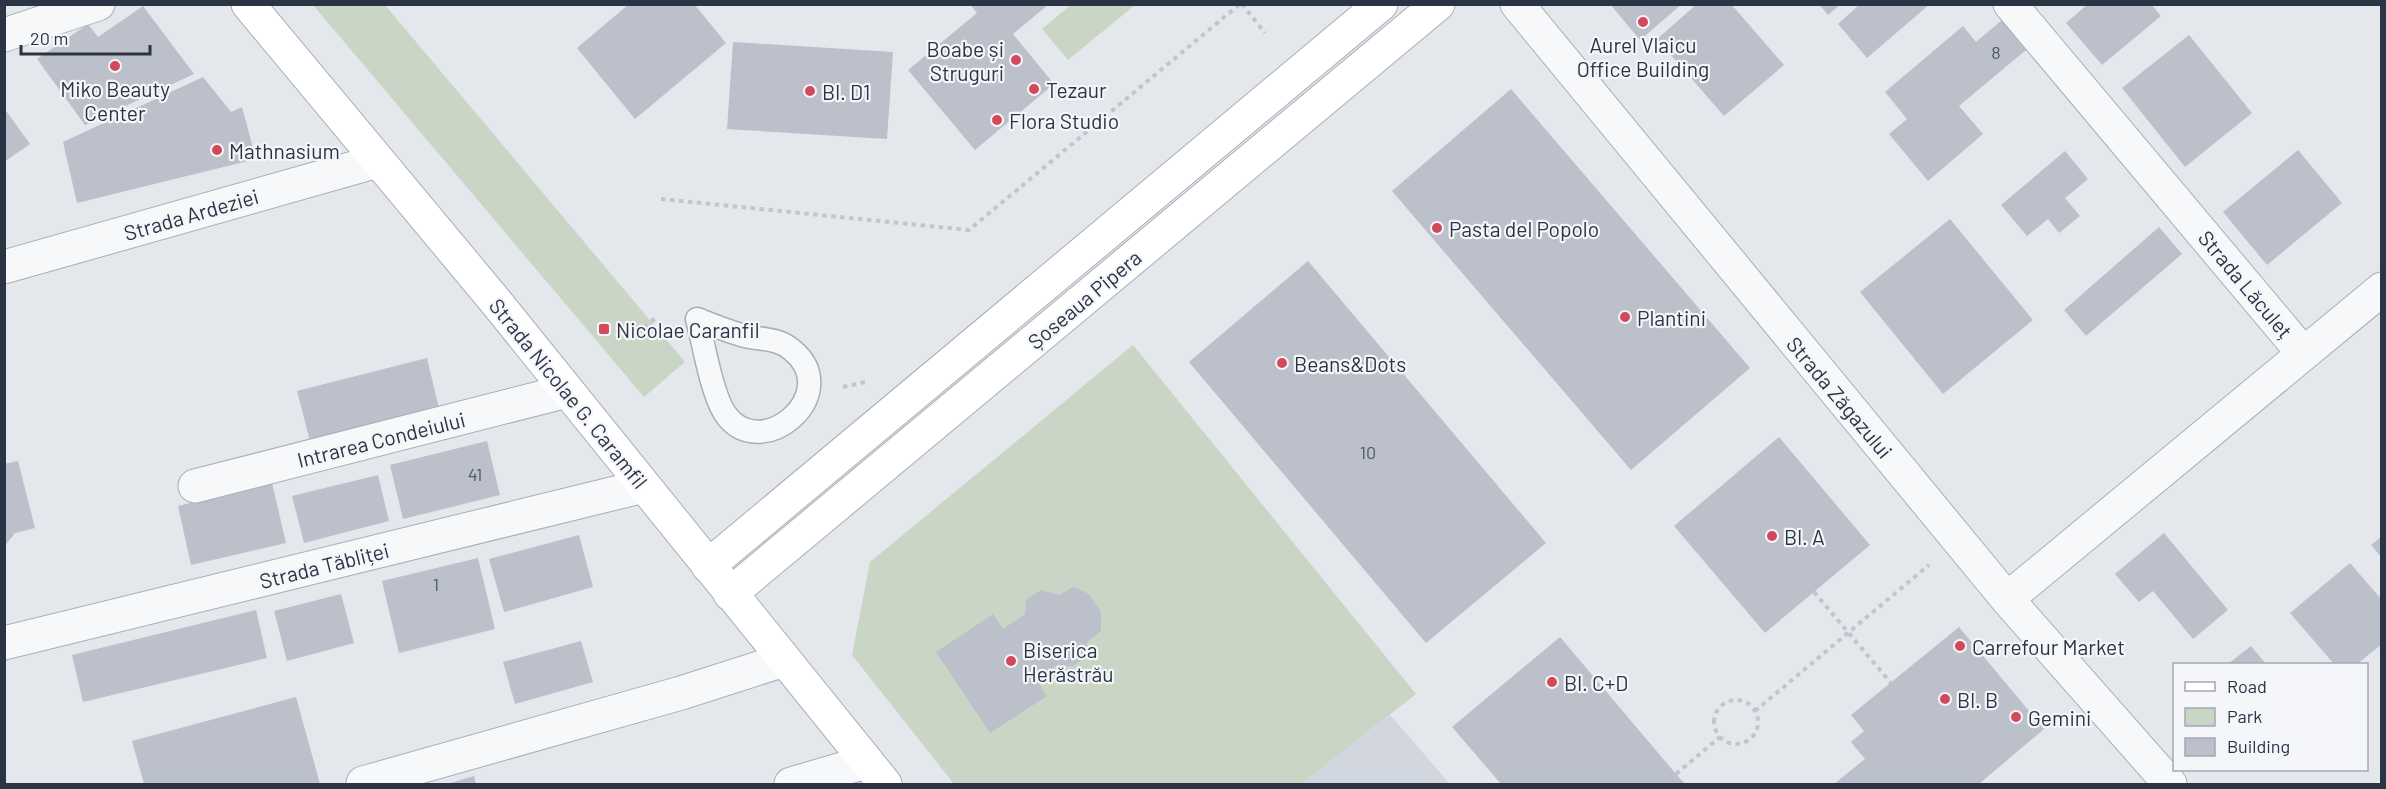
<svg xmlns="http://www.w3.org/2000/svg" width="2386" height="789" font-family="Barlow,sans-serif">
	<rect width="100%" height="100%" fill="#e4e7ec"/>
	<path fill="#d2d6de" d="M 1390,715 L 1450,784 L 1302,784 Z"/>
	<path fill="#c9d6c5" d="M 1072,4 L 1135,4 L 1135,5 L 1068,60 L 1042,29 Z
		M 313,5 L 385,5 L 685,362 L 644,397 Z
		M 1133,345 L 1416,694 L 1302,784 L 954,784 L 852,655 L 870,562 Z"/>
	<path fill="#bbc0ca" d="M 629,4 L 694,4 L 726,43 L 635,119 L 577,48 Z
		M 970,4 L 1049,4 L 1013,34 L 1054,84 L 975,150 L 908,70 L 977,13 Z
		M 1610,4 L 1682,4 L 1640,40 Z
		M 1697,4 L 1731,4 L 1784,65 L 1724,116 L 1657,39 Z
		M 1819,4 L 1841,4 L 1828,15 Z
		M 1860,4 L 1930,4 L 1867,58 L 1838,24 Z
		M 2088,4 L 2151,4 L 2161,16 L 2102,65 L 2066,23 Z
		M 143,6 L 194,74 L 85,125 L 37,59 L 88,24 L 98,37 Z
		M 2002,20 L 2026,50 L 1959,106 L 1983,134 L 1928,181 L 1889,134 L 1907,119 L 1885,92 L 1963,26 L 1976,42 Z
		M 2189,35 L 2252,113 L 2185,167 L 2122,88 Z
		M 733,42 L 893,52 L 887,139 L 727,129 Z
		M 203,77 L 231,112 L 242,107 L 256,159 L 77,203 L 63,142 Z
		M 1511,89 L 1750,368 L 1631,470 L 1392,191 Z
		M 4,108 L 30,144 L 4,162 Z
		M 2298,150 L 2342,203 L 2267,265 L 2223,212 Z
		M 2065,151 L 2088,179 L 2065,198 L 2080,216 L 2059,233 L 2048,219 L 2027,236 L 2001,205 Z
		M 1950,219 L 2033,320 L 1943,394 L 1860,292 Z
		M 2159,227 L 2182,254 L 2086,336 L 2064,310 Z
		M 1308,261 L 1546,543 L 1426,643 L 1189,362 Z
		M 427,358 L 441,417 L 312,449 L 297,391 Z
		M 1779,437 L 1870,545 L 1765,633 L 1674,526 Z
		M 487,441 L 500,495 L 403,519 L 390,465 Z
		M 18,461 L 35,528 L 15,533 L 4,547 L 4,464 Z
		M 378,475 L 389,521 L 304,543 L 292,496 Z
		M 272,483 L 286,543 L 191,565 L 178,506 Z
		M 2164,533 L 2228,610 L 2193,639 L 2153,591 L 2139,602 L 2115,574 Z
		M 579,535 L 593,587 L 504,612 L 489,559 Z
		M 2382,536 L 2382,558 L 2371,545 Z
		M 478,558 L 495,629 L 399,653 L 382,581 Z
		M 2350,563 L 2382,600 L 2382,644 L 2357,664 L 2334,664 L 2290,613 Z
		M 1073,587 L 1089,594 L 1101,612 L 1101,631 L 1087,642 L 1086,657 L 1073,666 L 1056,666 L 1036,679 L 1047,696 L 990,733 L 936,652 L 993,614 L 1003,629 L 1025,614 L 1026,600 L 1041,590 L 1059,595 Z
		M 341,594 L 354,643 L 287,661 L 274,611 Z
		M 256,610 L 267,658 L 83,702 L 72,655 Z
		M 1959,627 L 2044,729 L 1979,784 L 1834,784 L 1865,759 L 1851,742 L 1864,731 L 1851,715 Z
		M 1560,637 L 1676,774 L 1685,784 L 1501,784 L 1452,727 Z
		M 581,641 L 593,682 L 515,704 L 503,662 Z
		M 2251,646 L 2266,664 L 2228,664 Z
		M 296,697 L 320,784 L 144,784 L 132,741 Z
		M 474,776 L 476,784 L 447,784 Z"/>
	<g fill="none" stroke-linecap="round" stroke-linejoin="round">
		<defs>
			<path id="service" d="M 697,319 C 713,325 729,332 745,336 C 763,340 778,338 792,350 C 846,394 759,467 724,412 C 711,390 704,345 697,319 Z"/>
			<path id="minor" d="M 1517,4 L 2007,599 L 2170,784
				M 2010,4 L 2303,353
				M 4,35 L 98,4
				M 4,267 L 378,161
				M 195,486 L 567,391
				M 2007,599 L 2382,289
				M 4,643 L 644,486
				M 363,783 L 681,693 L 784,660
				M 791,784 L 866,762"/>
			<path id="secondary" d="M 248,4 L 496,302 L 885,784
				M 708,566 L 1381,4
				M 730,594 L 1438,4"/>
		</defs>
		<use href="#service" stroke="#a9aeb7" stroke-width="25"/>
		<use href="#minor" stroke="#a9aeb7" stroke-width="35"/>
		<use href="#secondary" stroke="#a9aeb7" stroke-width="35"/>
		<path stroke="#c2c5cb" stroke-width="4" stroke-dasharray="4.5 4.5" stroke-linecap="butt" d="M 1242,4 L 1265,33
			M 661,199 L 969,230 L 1240,4
			M 637,333 L 658,316
			M 843,387 L 865,382
			M 1814,592 L 1891,683
			M1714 722a22 22 0 1 1 44 0a22 22 0 1 1-44 0Z
			M 1755,711 L 1929,565
			M 1676,774 L 1720,737"/>
		<use href="#service" stroke="#f7f8fa" stroke-width="22"/>
		<use href="#minor" stroke="#f7f8fa" stroke-width="33"/>
		<use href="#secondary" stroke="#fff" stroke-width="33"/>
	</g>
	<g fill="#d1495b" stroke="#f4f6f9" stroke-width="2">
		<circle cx="1643" cy="22" r="6"/>
		<circle cx="1016" cy="60" r="6"/>
		<circle cx="115" cy="66" r="6"/>
		<circle cx="1034" cy="89" r="6"/>
		<circle cx="810" cy="91" r="6"/>
		<circle cx="997" cy="120" r="6"/>
		<circle cx="217" cy="150" r="6"/>
		<circle cx="1437" cy="228" r="6"/>
		<circle cx="1625" cy="317" r="6"/>
		<rect x="598" y="323" width="12" height="12" rx="3"/>
		<circle cx="1282" cy="363" r="6"/>
		<circle cx="1772" cy="536" r="6"/>
		<circle cx="1960" cy="646" r="6"/>
		<circle cx="1011" cy="661" r="6"/>
		<circle cx="1552" cy="682" r="6"/>
		<circle cx="1945" cy="699" r="6"/>
		<circle cx="2016" cy="717" r="6"/>
	</g>
	<g text-anchor="middle" dominant-baseline="central" stroke-width="4.5" stroke-linejoin="round" paint-order="stroke">
		<g font-size="18" fill="#4f5766">
			<text x="1996" y="52">8</text>
			<text x="1368" y="452">10</text>
			<text x="475" y="474">41</text>
			<text x="436" y="584">1</text>
		</g>
		<g font-size="21" fill="#2b3445" stroke="#f4f6f9" text-anchor="start">
			<text x="1643" y="44" text-anchor="middle">Aurel Vlaicu<tspan x="1643" dy="24">Office Building</tspan></text>
			<text x="1004" y="48" text-anchor="end">Boabe și<tspan x="1004" dy="24">Struguri</tspan></text>
			<text x="115" y="88" text-anchor="middle">Miko Beauty<tspan x="115" dy="24">Center</tspan></text>
			<text x="1046" y="89">Tezaur</text>
			<text x="822" y="91">Bl. D1</text>
			<text x="1009" y="120">Flora Studio</text>
			<text x="229" y="150">Mathnasium</text>
			<text x="1449" y="228">Pasta del Popolo</text>
			<text x="1637" y="317">Plantini</text>
			<text x="616" y="329">Nicolae Caranfil</text>
			<text x="1294" y="363">Beans&amp;Dots</text>
			<text x="1784" y="536">Bl. A</text>
			<text x="1972" y="646">Carrefour Market</text>
			<text x="1023" y="649">Biserica<tspan x="1023" dy="24">Herăstrău</tspan></text>
			<text x="1564" y="682">Bl. C+D</text>
			<text x="1957" y="699">Bl. B</text>
			<text x="2028" y="717">Gemini</text>
		</g>
		<g font-size="21" fill="#2b3445" stroke="#f4f6f9">
			<text transform="translate(191 214) rotate(-16)">Strada Ardeziei</text>
			<text transform="translate(2246 284) rotate(50)">Strada Lăculeț</text>
			<text transform="translate(1084 299) rotate(-40)">Șoseaua Pipera</text>
			<text transform="translate(569 393) rotate(51)">Strada Nicolae G. Caramfil</text>
			<text transform="translate(1840 397) rotate(50)">Strada Zăgazului</text>
			<text transform="translate(381 439) rotate(-14)">Intrarea Condeiului</text>
			<text transform="translate(324 565) rotate(-14)">Strada Tăbliței</text>
		</g>
	</g>
	<rect width="2386" height="789" fill="none" stroke="#2b3445" stroke-width="12"/>
	<rect x="2173" y="663" width="195" height="108" fill="#f4f6f9" stroke="#a4a8b1" stroke-width="1.5"/>
	<rect x="2185" y="682" width="30" height="9" fill="#ffffff" stroke="#a4a8b1" stroke-width="1.5"/>
	<text x="2227" y="693" font-size="18" fill="#2b3445">Road</text>
	<rect x="2185" y="708" width="30" height="18" fill="#c9d6c5" stroke="#a4a8b1" stroke-width="1.5"/>
	<text x="2227" y="723" font-size="18" fill="#2b3445">Park</text>
	<rect x="2185" y="738" width="30" height="18" fill="#bbc0ca" stroke="#a4a8b1" stroke-width="1.5"/>
	<text x="2227" y="753" font-size="18" fill="#2b3445">Building</text>
	<path d="M21 45v9h129v-9" fill="none" stroke="#2b3445" stroke-width="3"/>
	<text x="30" y="45" font-size="18" fill="#2b3445" stroke="#f4f6f9" stroke-width="4.5" paint-order="stroke">20 m</text>
</svg>
